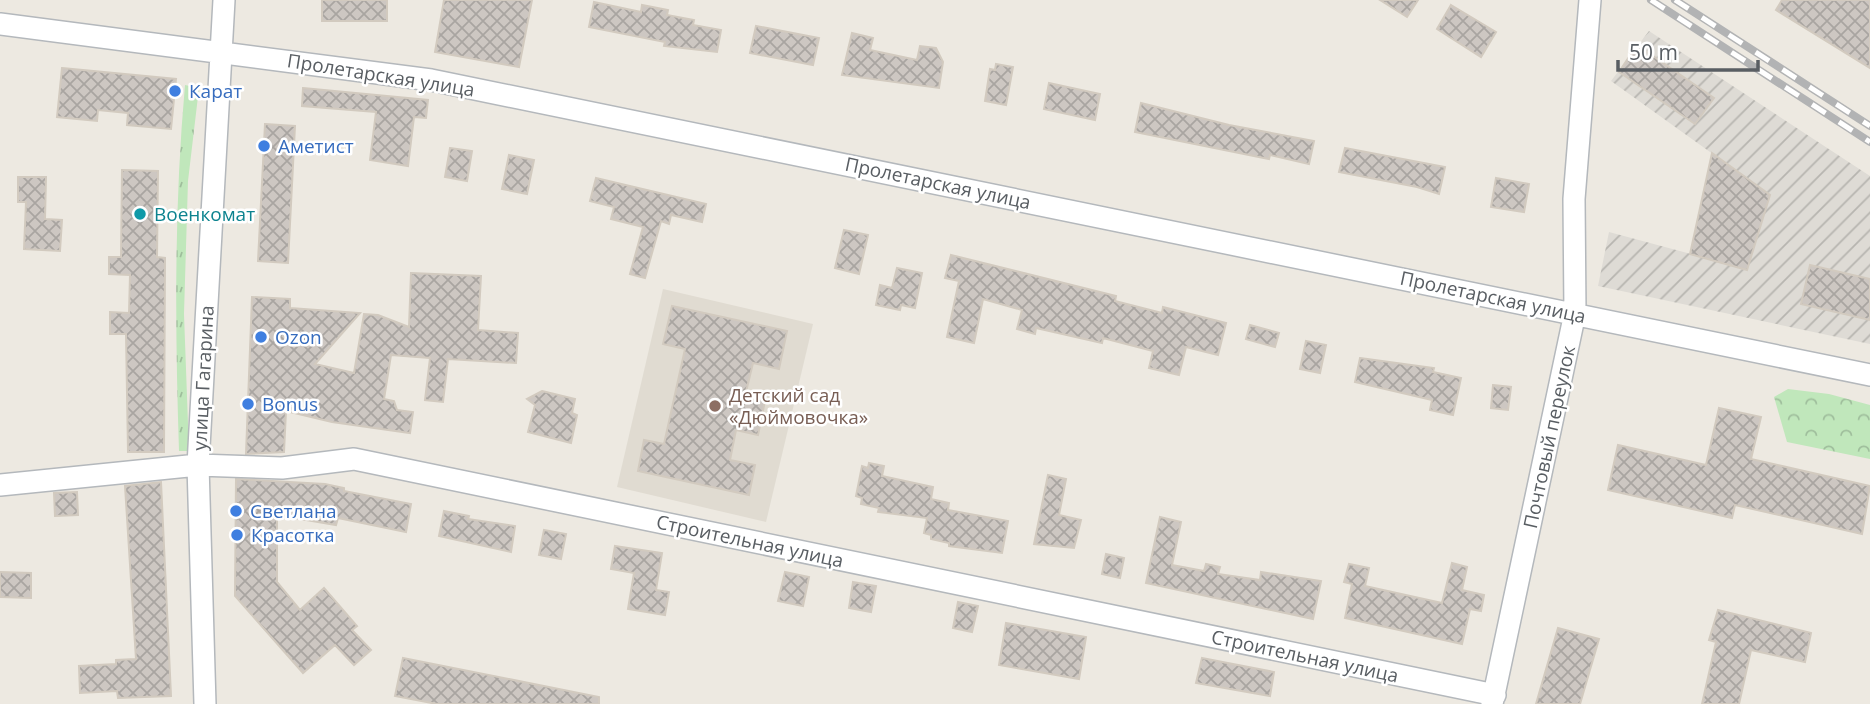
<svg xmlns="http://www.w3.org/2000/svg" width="1870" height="704" font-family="'Open Sans',sans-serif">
	<defs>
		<pattern id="industrial-furrows" width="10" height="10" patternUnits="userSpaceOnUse" patternTransform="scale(1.75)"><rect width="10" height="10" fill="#dedbd5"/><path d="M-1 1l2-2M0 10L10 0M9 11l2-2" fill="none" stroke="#b7b5b0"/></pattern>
		<pattern id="grass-tufts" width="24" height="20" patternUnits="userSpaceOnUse" patternTransform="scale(1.75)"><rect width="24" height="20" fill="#c0e7bb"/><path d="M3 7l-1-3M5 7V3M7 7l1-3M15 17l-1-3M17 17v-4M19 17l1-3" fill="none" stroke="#9fbe9c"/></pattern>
		<pattern id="forest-crowns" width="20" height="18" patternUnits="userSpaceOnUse" patternTransform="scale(1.75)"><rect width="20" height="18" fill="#c0e7bb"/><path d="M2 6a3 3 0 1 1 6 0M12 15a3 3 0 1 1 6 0" fill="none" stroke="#9fbe9c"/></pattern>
		<pattern id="building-cross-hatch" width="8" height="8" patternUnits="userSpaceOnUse" patternTransform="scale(1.75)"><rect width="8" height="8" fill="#cdc7c2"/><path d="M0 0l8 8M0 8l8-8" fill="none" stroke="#a9a5a1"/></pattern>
	</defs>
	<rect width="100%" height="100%" fill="#ede9e1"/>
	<path fill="url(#industrial-furrows)" d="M 1649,31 L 1870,176 L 1870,344 L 1598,286 L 1609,232 L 1747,269 L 1770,195 L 1611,81 Z"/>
	<path fill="#e0dbd1" d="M 663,289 L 813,324 L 766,522 L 617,487 Z"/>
	<path fill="url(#grass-tufts)" d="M 185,85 L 199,88 L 188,181 L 184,314 L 189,451 L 179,451 C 175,328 174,207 185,85 Z"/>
	<path fill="url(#forest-crowns)" d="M 1788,389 L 1829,394 L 1870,405 L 1870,459 L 1787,442 L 1774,397 Z"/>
	<path fill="url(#building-cross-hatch)" stroke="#d2cabf" stroke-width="2" d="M 322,0 L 387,0 L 387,21 L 322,21 Z
		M 444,0 L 532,0 L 519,67 L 435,52 Z
		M 1380,0 L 1418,0 L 1407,17 Z
		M 1782,0 L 1870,0 L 1870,68 L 1776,10 Z
		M 594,2 L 641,12 L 642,5 L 668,10 L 667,15 L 694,20 L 693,25 L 721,30 L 717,52 L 664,46 L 665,42 L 589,27 Z
		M 1451,5 L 1496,32 L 1481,57 L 1437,29 Z
		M 756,26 L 819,38 L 813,65 L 750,53 Z
		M 852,33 L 873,38 L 870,50 L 917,60 L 920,46 L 936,48 L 943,62 L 939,88 L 842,75 Z
		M 1637,45 L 1714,98 L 1695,124 L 1619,72 Z
		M 996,64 L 1013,67 L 1006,105 L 985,101 L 990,69 L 995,70 Z
		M 62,68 L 176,79 L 171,129 L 127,125 L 128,113 L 98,110 L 97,121 L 57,117 Z
		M 1049,83 L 1100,94 L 1095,120 L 1044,109 Z
		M 303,88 L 428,100 L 426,118 L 414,117 L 408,166 L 370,160 L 376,112 L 302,106 Z
		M 1141,103 L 1229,125 L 1314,141 L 1309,164 L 1270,155 L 1269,159 L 1135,132 Z
		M 265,124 L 295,126 L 288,263 L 258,261 Z
		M 450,148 L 472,151 L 467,181 L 445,177 Z
		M 1345,148 L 1445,167 L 1439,194 L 1417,187 L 1339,172 Z
		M 1712,153 L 1770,195 L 1747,270 L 1690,254 Z
		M 509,155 L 534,160 L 527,194 L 502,189 Z
		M 122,170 L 158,171 L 157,257 L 165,258 L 164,452 L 128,452 L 126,334 L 110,334 L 110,312 L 129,313 L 130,275 L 109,274 L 109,257 L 121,257 Z
		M 18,177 L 46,177 L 45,219 L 62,220 L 60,251 L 24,249 L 26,202 L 18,202 Z
		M 596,178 L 706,204 L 702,222 L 671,215 L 669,224 L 661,221 L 645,278 L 630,274 L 643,227 L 611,219 L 614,207 L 590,201 Z
		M 1496,178 L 1529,184 L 1524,212 L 1491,207 Z
		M 844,230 L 868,235 L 859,274 L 835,268 Z
		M 951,255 L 1116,296 L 1115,301 L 1162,313 L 1163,307 L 1226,323 L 1218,355 L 1186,347 L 1179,375 L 1149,368 L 1153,351 L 1103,338 L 1102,343 L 1036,328 L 1035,334 L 1017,329 L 1022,310 L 983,299 L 974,343 L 947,337 L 959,281 L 945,278 Z
		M 1810,265 L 1870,279 L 1870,320 L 1801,304 Z
		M 897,268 L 922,273 L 915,308 L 901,305 L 900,310 L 876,305 L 880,285 L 892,288 Z
		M 411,273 L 481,276 L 478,330 L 518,333 L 516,363 L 448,359 L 443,402 L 425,400 L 430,358 L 391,355 L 384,399 L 394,401 L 397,410 L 413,412 L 410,433 L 332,422 L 286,411 L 284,452 L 246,454 L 252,297 L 290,299 L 290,308 L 360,313 L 315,364 L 354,373 L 364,314 L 378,315 L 409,327 Z
		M 672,306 L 787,331 L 779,369 L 753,363 L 746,392 L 766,396 L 758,435 L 736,430 L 730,460 L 755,465 L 749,495 L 638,471 L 644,440 L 664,444 L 685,349 L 663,344 Z
		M 1250,325 L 1279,333 L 1275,347 L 1246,339 Z
		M 1306,341 L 1326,345 L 1320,373 L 1300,369 Z
		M 1360,358 L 1434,368 L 1433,372 L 1461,378 L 1453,415 L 1430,410 L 1432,400 L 1355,382 Z
		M 1493,385 L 1511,387 L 1508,410 L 1491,408 Z
		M 542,391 L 575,399 L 572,413 L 577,415 L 571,443 L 528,432 L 535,405 L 527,399 Z
		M 1719,408 L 1761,417 L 1751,459 L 1870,486 L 1862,534 L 1735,505 L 1732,518 L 1608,490 L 1618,445 L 1706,465 Z
		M 869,463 L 884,466 L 882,476 L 933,487 L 931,499 L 949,503 L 948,510 L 1008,521 L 1002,553 L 949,546 L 949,543 L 931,539 L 931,535 L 924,533 L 927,518 L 878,512 L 879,508 L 861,504 L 862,498 L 856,496 L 862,466 L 868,468 Z
		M 1048,475 L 1066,479 L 1059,515 L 1081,520 L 1074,548 L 1034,544 Z
		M 236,479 L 325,484 L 344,488 L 344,491 L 411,504 L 406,532 L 338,518 L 336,525 L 277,515 L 277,582 L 300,610 L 324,588 L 357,626 L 352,630 L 371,650 L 354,665 L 335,645 L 303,673 L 235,596 Z
		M 161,482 L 171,696 L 118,698 L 117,691 L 80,693 L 79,666 L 116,664 L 116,660 L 136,659 L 125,486 Z
		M 77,492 L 78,515 L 55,516 L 54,493 Z
		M 444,511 L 469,516 L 468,519 L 515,526 L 511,552 L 439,536 Z
		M 1160,517 L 1181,522 L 1172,565 L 1204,571 L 1206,564 L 1220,567 L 1218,574 L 1260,580 L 1261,572 L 1321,581 L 1313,619 L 1146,583 Z
		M 544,530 L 566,534 L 561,559 L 539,555 Z
		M 615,546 L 662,553 L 656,590 L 669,592 L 665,615 L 628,609 L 634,573 L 611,569 Z
		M 1106,554 L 1124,558 L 1120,578 L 1102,574 Z
		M 1452,563 L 1467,567 L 1462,590 L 1484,595 L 1481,611 L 1470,609 L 1462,644 L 1345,618 L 1352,584 L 1344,582 L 1349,564 L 1369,568 L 1365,586 L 1442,603 Z
		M 0,572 L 31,573 L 31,598 L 0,597 Z
		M 785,572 L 809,577 L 803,606 L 778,601 Z
		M 853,582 L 876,586 L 871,612 L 849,608 Z
		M 958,602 L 978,606 L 972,632 L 953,628 Z
		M 1718,610 L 1811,633 L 1805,662 L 1751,650 L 1739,704 L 1702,704 L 1716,642 L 1709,640 Z
		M 1006,623 L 1086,637 L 1079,679 L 999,665 Z
		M 1558,628 L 1599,639 L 1580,704 L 1536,704 Z
		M 403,658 L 599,697 L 599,704 L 437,704 L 395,696 Z
		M 1202,658 L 1274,672 L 1270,696 L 1196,683 Z"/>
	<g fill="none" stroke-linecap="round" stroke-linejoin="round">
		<defs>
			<path id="minor" d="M 0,24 L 431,80 L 1870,375
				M 0,485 L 198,465 L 282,468 L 354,459 L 1495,695
				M 205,704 L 198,465 L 224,0
				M 1492,704 L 1575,313 L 1574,199 L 1590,0"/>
		</defs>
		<use href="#minor" stroke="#b4b8bc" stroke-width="24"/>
		<use href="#minor" stroke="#fff" stroke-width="21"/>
		<defs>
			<path id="rail" d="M 1651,0 L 1870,142
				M 1675,0 L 1870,126"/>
		</defs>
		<use href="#rail" stroke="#b2b3b4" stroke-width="8"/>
		<use href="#rail" stroke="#fff" stroke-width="5" stroke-dasharray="16" stroke-linecap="butt"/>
	</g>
	<g fill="#3f7fe0" stroke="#fff" stroke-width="2.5">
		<circle cx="175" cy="91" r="7"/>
		<circle cx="264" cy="146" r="7"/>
		<circle cx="261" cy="337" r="7"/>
		<circle cx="248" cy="404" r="7"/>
		<circle cx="236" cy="511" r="7"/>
		<circle cx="237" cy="535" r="7"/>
	</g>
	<circle fill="#0f9aa8" stroke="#fff" stroke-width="2.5" cx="140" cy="214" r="7"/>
	<circle fill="#8d6e63" stroke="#fff" stroke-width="2.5" cx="715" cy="406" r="7"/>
	<g text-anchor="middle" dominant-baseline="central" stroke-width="5" stroke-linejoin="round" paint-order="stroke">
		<g font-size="19" fill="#595e63" stroke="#fff">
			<text transform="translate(381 75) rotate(9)">Пролетарская улица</text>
			<text transform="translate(938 183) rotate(12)">Пролетарская улица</text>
			<text transform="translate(1493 297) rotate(12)">Пролетарская улица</text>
			<text transform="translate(203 378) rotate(-87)">улица Гагарина</text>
			<text transform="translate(1549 437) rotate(-78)">Почтовый переулок</text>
			<text transform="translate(750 541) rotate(12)">Строительная улица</text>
			<text transform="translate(1305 656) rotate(12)">Строительная улица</text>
		</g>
		<g font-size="19" fill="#366cbe" stroke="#fff" text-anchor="start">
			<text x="189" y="91">Карат</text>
			<text x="278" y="146">Аметист</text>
			<text x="275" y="337">Ozon</text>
			<text x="262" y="404">Bonus</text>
			<text x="250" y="511">Светлана</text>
			<text x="251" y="535">Красотка</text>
		</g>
		<g font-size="19" fill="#0d838f" stroke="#fff" text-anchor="start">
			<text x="154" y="214">Военкомат</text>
		</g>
		<g font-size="19" fill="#785e54" stroke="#fff" text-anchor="start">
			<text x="729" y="395">Детский сад<tspan x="729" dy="22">«Дюймовочка»</tspan></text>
		</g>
	</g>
	<path d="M1618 60v10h140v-10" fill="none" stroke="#595e63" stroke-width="3.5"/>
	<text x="1629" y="60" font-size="21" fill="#595e63" stroke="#ffffff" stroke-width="5" paint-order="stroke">50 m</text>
</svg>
